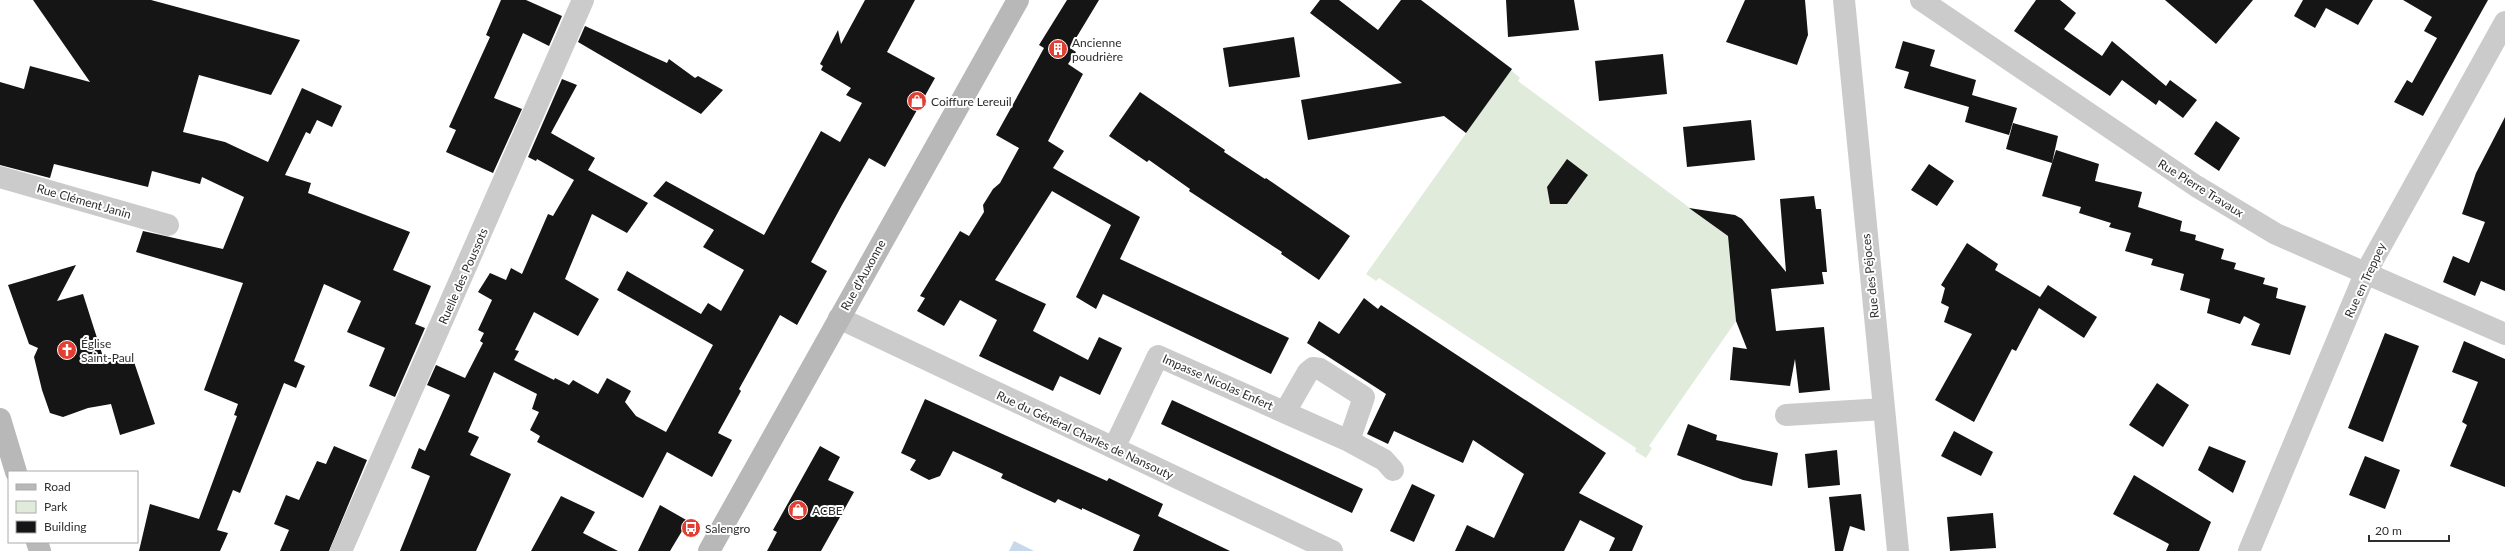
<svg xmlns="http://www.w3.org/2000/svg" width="2505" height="551" font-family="Lato,sans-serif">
	<rect width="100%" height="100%" fill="#fff"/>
	<path fill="#e1ebdb" d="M 1511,70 L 1520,78 L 1518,81 L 1728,236 L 1736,321 L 1649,446 L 1652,448 L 1646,458 L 1635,451 L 1636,448 L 1379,278 L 1376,281 L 1366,274 Z"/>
	<path fill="#c7d8eb" d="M 1014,541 L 1034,551 L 1009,551 Z"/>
	<path fill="#151515" d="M 33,0 L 151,0 L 300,40 L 271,95 L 199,75 L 183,132 L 225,142 L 268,162 L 302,88 L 342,106 L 332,127 L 317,120 L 310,134 L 306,132 L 285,175 L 311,183 L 308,193 L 410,232 L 393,270 L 431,286 L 415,324 L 425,328 L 395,397 L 369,386 L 385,348 L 347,332 L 361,301 L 324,284 L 294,361 L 305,366 L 296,388 L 284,383 L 240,493 L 233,490 L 217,530 L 228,533 L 220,551 L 139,551 L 150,504 L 199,519 L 237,416 L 234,415 L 238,404 L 204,390 L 243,283 L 136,252 L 143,231 L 223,249 L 244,197 L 202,177 L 200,184 L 152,171 L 148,187 L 54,164 L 50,178 L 0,165 L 0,82 L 24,89 L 30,66 L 90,82 Z
		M 501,0 L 526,0 L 562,16 L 549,46 L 523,33 L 494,98 L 522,109 L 493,173 L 446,152 L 456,130 L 449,127 L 490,37 L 486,35 Z
		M 865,0 L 915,0 L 887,52 L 935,78 L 885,167 L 869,158 L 842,205 L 811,262 L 827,271 L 797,325 L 780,315 L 739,389 L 741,391 L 718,433 L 732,440 L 712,477 L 667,452 L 643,498 L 537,442 L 540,436 L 530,430 L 539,412 L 532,409 L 537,394 L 494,372 L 468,432 L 479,437 L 470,455 L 511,474 L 476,551 L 400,551 L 430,476 L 411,468 L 419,448 L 425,451 L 450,395 L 427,385 L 436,365 L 465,378 L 483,343 L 480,341 L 484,333 L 478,330 L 492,300 L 478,292 L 490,273 L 506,280 L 511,268 L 522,274 L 548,214 L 553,216 L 574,180 L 537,159 L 536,161 L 528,157 L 562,79 L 577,85 L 551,133 L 595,158 L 588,170 L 648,203 L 627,233 L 592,214 L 565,279 L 599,299 L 578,336 L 534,312 L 515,350 L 519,351 L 514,360 L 554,380 L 555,378 L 569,385 L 573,380 L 598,394 L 607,378 L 631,391 L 625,402 L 636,416 L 666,432 L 713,345 L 617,290 L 627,271 L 701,314 L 708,303 L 721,311 L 744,270 L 703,247 L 714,230 L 653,196 L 666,181 L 764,235 L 821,131 L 840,142 L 862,103 L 846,95 L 851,88 L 821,70 L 823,66 L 820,64 L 838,30 L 841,44 Z
		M 1067,0 L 1099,0 L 1070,48 L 1076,52 L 1068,64 L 1083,74 L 1048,141 L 1064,151 L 1053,168 L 1140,217 L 1120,259 L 1289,338 L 1271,374 L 1103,294 L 1096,309 L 1076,297 L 1111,225 L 1052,191 L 995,280 L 1046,304 L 1033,331 L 1088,360 L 1099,337 L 1122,348 L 1100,395 L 1060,376 L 1053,391 L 979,356 L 997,320 L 960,300 L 944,326 L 917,311 L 925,298 L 920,296 L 960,231 L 969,236 L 984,212 L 983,205 L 993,189 L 1000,183 L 1019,148 L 996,135 L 1044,48 L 1039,45 Z
		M 1320,0 L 1339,0 L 1378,30 L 1401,0 L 1421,0 L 1512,69 L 1466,133 L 1444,116 L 1308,140 L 1301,100 L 1402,83 L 1310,13 Z
		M 1506,0 L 1574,0 L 1579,30 L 1508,37 Z
		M 1745,0 L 1805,0 L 1808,35 L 1797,65 L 1726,42 Z
		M 2036,0 L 2060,0 L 2076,13 L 2064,29 L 2102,56 L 2112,41 L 2166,86 L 2170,80 L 2197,100 L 2183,118 L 2159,100 L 2156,105 L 2122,80 L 2110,96 L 2014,31 Z
		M 2165,0 L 2253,0 L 2216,44 Z
		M 2303,0 L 2373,0 L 2358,25 L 2326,8 L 2315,28 L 2294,16 Z
		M 2403,0 L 2488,0 L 2423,116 L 2394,102 L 2407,80 L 2412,83 L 2437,38 L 2424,31 L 2432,17 Z
		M 585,26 L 667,63 L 669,59 L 695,78 L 698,76 L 723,90 L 701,114 L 578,42 Z
		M 1294,37 L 1300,77 L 1229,87 L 1223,48 Z
		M 1903,41 L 1935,50 L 1930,66 L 1976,80 L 1972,95 L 2017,108 L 2009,135 L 1965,122 L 1969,107 L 1904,88 L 1909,72 L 1895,68 Z
		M 1663,54 L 1667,94 L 1599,101 L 1595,61 Z
		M 1140,92 L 1225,150 L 1224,152 L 1265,179 L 1266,178 L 1350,236 L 1319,280 L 1281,254 L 1282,252 L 1189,191 L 1190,189 L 1149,160 L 1147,162 L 1109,136 Z
		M 2505,117 L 2505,291 L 2481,281 L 2475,296 L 2443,282 L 2453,256 L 2469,263 L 2485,222 L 2462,214 L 2476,173 Z
		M 1751,120 L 1755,160 L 1687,167 L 1683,127 Z
		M 2216,121 L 2240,138 L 2219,171 L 2194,154 Z
		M 2013,123 L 2058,136 L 2052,163 L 2006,149 Z
		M 2056,150 L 2099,164 L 2095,181 L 2142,192 L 2138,207 L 2182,221 L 2180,231 L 2196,235 L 2195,240 L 2224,249 L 2221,259 L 2236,263 L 2234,269 L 2265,278 L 2263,284 L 2278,288 L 2276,298 L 2306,306 L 2290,355 L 2251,345 L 2260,324 L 2244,316 L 2240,324 L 2207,313 L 2210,299 L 2180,290 L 2184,274 L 2151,265 L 2153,259 L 2125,251 L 2131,233 L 2109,227 L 2111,223 L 2079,213 L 2081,207 L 2042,196 Z
		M 1567,159 L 1588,175 L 1567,204 L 1550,204 L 1547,187 Z
		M 1929,164 L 1954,181 L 1937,206 L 1911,190 Z
		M 1814,196 L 1816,209 L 1821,209 L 1827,272 L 1822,272 L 1824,284 L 1771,289 L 1776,331 L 1824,327 L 1830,390 L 1799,393 L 1795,359 L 1790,386 L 1730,380 L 1733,347 L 1747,349 L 1736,321 L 1728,236 L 1689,208 L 1735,215 L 1742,219 L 1786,272 L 1780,199 Z
		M 1967,243 L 1998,264 L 1995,270 L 2040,297 L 2048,285 L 2097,317 L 2084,338 L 2039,308 L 2016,351 L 2012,349 L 1974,422 L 1935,400 L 1972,334 L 1944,322 L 1949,307 L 1941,303 L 1945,288 L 1941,285 Z
		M 76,265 L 57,301 L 83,294 L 105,363 L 132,356 L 155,424 L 120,435 L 111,404 L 88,408 L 63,417 L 50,413 L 42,390 L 34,357 L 38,348 L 29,344 L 8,285 Z
		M 1364,298 L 1378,309 L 1381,305 L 1606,453 L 1579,493 L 1643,526 L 1632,551 L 1609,551 L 1615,538 L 1580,520 L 1564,551 L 1455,551 L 1467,525 L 1494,538 L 1524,474 L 1473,440 L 1463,463 L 1394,431 L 1388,444 L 1367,434 L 1386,394 L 1307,343 L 1319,321 L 1339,334 Z
		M 2385,333 L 2419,346 L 2383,442 L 2348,428 Z
		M 2464,341 L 2505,359 L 2505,487 L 2450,466 L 2467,425 L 2462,422 L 2478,382 L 2452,372 Z
		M 2157,383 L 2189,405 L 2163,447 L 2129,425 Z
		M 925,399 L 1107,481 L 1109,478 L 1163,504 L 1158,516 L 1230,551 L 1133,551 L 1140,535 L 1082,508 L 1082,510 L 1058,499 L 1055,503 L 1001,478 L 1003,474 L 953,451 L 940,476 L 929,480 L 910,470 L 916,460 L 901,453 Z
		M 1172,400 L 1363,489 L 1352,513 L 1161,424 Z
		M 1688,424 L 1717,435 L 1716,440 L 1778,453 L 1772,486 L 1743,480 L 1677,455 Z
		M 1954,431 L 1993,452 L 1981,476 L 1941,456 Z
		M 334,446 L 367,460 L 329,551 L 280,551 L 289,530 L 274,524 L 286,495 L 299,500 L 317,461 L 326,464 Z
		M 820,446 L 840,457 L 828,480 L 854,492 L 821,551 L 767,551 L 777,532 L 773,530 Z
		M 2209,446 L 2246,461 L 2233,493 L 2198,470 Z
		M 1837,450 L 1840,485 L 1808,488 L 1805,454 Z
		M 2365,456 L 2400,470 L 2385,509 L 2349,495 Z
		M 2134,475 L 2211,522 L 2199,551 L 2166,551 L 2169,544 L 2113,514 Z
		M 1412,484 L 1435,495 L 1414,542 L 1390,531 Z
		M 1861,494 L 1865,531 L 1850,526 L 1843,551 L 1835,551 L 1829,497 Z
		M 561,496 L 595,512 L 583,533 L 618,551 L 531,551 Z
		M 660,505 L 688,521 L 670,551 L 638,551 Z
		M 1993,513 L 1996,548 L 1950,551 L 1947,517 Z"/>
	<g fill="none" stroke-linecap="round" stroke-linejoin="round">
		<path stroke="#cbcbcb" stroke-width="22" d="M 1844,0 L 1898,551
			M 1921,0 L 2196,186 L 2276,234 L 2505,334
			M 0,177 L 168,225
			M 839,318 L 1332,551
			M 1285,412 L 1308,372 L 1313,368 L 1320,369 L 1364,397 L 1349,441
			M 1786,415 L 1884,409
			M 1114,448 L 1158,356 L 1349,441 L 1384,460 L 1393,470
			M 341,551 L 583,0
			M 2249,551 L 2365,274 L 2505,22"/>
		<path stroke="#b8b8b8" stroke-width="22" d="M 0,419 L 16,472
			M 37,542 L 40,551
			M 709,551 L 1018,0"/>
	</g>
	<defs>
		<symbol id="building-disc" viewBox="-11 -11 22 22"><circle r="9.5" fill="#e23f32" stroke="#fff"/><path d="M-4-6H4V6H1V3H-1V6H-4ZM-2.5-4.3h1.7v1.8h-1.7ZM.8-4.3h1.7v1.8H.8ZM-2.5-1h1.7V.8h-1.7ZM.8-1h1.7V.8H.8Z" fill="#fff"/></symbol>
		<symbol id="shop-disc" viewBox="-11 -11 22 22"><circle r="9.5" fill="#e23f32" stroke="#fff"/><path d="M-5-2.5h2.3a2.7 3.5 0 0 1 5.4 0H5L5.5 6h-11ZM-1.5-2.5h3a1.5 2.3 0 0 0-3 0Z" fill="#fff"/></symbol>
		<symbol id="church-disc" viewBox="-11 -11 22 22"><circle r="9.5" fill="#e23f32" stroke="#fff"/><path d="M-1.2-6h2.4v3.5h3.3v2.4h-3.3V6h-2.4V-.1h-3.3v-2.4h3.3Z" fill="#fff"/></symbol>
		<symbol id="bus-disc" viewBox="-11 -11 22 22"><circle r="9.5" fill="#e23f32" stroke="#fff"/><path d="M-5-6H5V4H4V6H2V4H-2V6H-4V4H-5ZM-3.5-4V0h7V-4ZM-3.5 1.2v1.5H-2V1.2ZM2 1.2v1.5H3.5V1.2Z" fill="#fff"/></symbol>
	</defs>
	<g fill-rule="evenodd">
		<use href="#building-disc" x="1047" y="38" width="22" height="22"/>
		<use href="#shop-disc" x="906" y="90" width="22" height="22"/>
		<use href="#church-disc" x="56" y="339" width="22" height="22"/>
		<use href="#shop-disc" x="787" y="499" width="22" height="22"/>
		<use href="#bus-disc" x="680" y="517" width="22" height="22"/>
	</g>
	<g text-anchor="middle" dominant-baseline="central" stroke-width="4" stroke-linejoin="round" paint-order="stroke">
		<g font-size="12" fill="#2e2e2e" stroke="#fff" text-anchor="start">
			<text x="1072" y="42">Ancienne<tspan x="1072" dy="14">poudrière</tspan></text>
			<text x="931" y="101">Coiffure Lereuil</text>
			<text x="81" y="343">Église<tspan x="81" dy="14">Saint-Paul</tspan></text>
			<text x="812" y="510">ACBE</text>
			<text x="705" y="528">Salengro</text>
		</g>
		<g font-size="12" fill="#2e2e2e" stroke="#fff">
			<text transform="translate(2201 188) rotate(32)">Rue Pierre Travaux</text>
			<text transform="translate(84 201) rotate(16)">Rue Clément Janin</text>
			<text transform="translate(863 275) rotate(-61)">Rue d'Auxonne</text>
			<text transform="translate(463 276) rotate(-66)">Ruelle des Poussots</text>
			<text transform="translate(1870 276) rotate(-96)">Rue des Péjoces</text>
			<text transform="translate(2365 280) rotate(-65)">Rue en Treppey</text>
			<text transform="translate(1218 382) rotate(24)">Impasse Nicolas Enfert</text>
			<text transform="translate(1085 435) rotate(25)">Rue du Général Charles de Nansouty</text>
		</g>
	</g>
	<rect x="8" y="471" width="130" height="72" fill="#ffffff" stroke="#ababab"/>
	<rect x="16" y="484" width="20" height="6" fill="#b8b8b8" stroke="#ababab"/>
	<text x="44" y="491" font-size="12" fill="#2e2e2e">Road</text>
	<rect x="16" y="501" width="20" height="12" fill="#e1ebdb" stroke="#ababab"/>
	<text x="44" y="511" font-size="12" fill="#2e2e2e">Park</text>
	<rect x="16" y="521" width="20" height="12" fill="#151515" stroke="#ababab"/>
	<text x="44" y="531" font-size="12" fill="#2e2e2e">Building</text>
	<path d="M2369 535v6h80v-6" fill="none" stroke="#2e2e2e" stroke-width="2"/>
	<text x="2375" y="535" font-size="12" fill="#2e2e2e" stroke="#ffffff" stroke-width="3" paint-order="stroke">20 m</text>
</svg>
